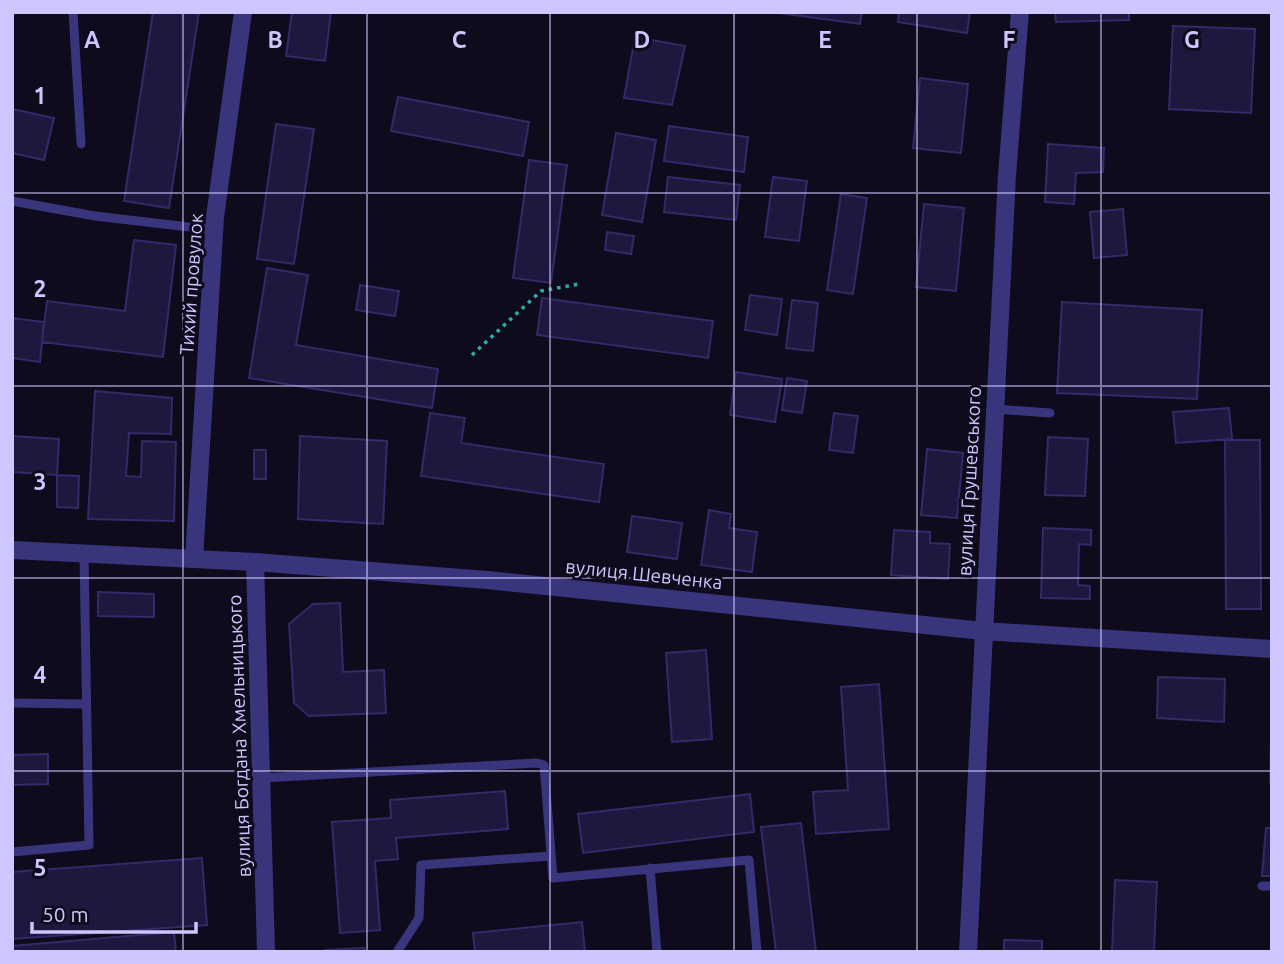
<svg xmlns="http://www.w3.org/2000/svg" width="1284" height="964" font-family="Ubuntu,sans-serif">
	<rect width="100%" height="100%" fill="#0e0b1c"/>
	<path fill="#1f173d" stroke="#362969" stroke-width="2" d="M 153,12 L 199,12 L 169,208 L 124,201 Z
		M 292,12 L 331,12 L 325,61 L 286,56 Z
		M 771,12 L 862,12 L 860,24 Z
		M 899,12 L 970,12 L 967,33 L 898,22 Z
		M 1055,12 L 1129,12 L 1129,20 L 1056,22 Z
		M 1173,26 L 1255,29 L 1251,113 L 1169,109 Z
		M 635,37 L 685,46 L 672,105 L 624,98 Z
		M 920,78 L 968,84 L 961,153 L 913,148 Z
		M 398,97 L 529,122 L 523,156 L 391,131 Z
		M 12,109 L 54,118 L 44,160 L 12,153 Z
		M 276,124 L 314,129 L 294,264 L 257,259 Z
		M 669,126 L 748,137 L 744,172 L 664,161 Z
		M 616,133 L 656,140 L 642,222 L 602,215 Z
		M 1048,144 L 1104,148 L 1103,172 L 1076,173 L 1074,204 L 1045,202 Z
		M 529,160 L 567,165 L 551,283 L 513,278 Z
		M 668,177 L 740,185 L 736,220 L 664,212 Z
		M 773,177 L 807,181 L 799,241 L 765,237 Z
		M 841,194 L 867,198 L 853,294 L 827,290 Z
		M 924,204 L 964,208 L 956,291 L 916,287 Z
		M 1123,209 L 1127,255 L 1094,258 L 1090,212 Z
		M 607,232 L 634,236 L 631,254 L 605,250 Z
		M 134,240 L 176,245 L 163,357 L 42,342 L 47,301 L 125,311 Z
		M 267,268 L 308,275 L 296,345 L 438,369 L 432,408 L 249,378 Z
		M 360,285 L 399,291 L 395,316 L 356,310 Z
		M 750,295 L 782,299 L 777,335 L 745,330 Z
		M 542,298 L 713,321 L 708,358 L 537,335 Z
		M 792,300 L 818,303 L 813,351 L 786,348 Z
		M 1062,302 L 1202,310 L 1197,399 L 1057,393 Z
		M 12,318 L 44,322 L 40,362 L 12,358 Z
		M 736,372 L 782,379 L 775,422 L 730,415 Z
		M 787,378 L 807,381 L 802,413 L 782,410 Z
		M 95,391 L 172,398 L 171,434 L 129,433 L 126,476 L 141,477 L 142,441 L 176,442 L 174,521 L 88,519 Z
		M 1229,408 L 1232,439 L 1176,443 L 1173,412 Z
		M 430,413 L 465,418 L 461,443 L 604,464 L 599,502 L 421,476 Z
		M 834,413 L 858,416 L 853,453 L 829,450 Z
		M 12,436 L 59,439 L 57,475 L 12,472 Z
		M 300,436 L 387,441 L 383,524 L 298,519 Z
		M 1048,437 L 1088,439 L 1085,496 L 1045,495 Z
		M 1225,440 L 1260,440 L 1261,609 L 1226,609 Z
		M 927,449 L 963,453 L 957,518 L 921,515 Z
		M 254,450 L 266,450 L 266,479 L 254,479 Z
		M 57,475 L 79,476 L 78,508 L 57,507 Z
		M 709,510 L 731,514 L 729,528 L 757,532 L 752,572 L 701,565 Z
		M 632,516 L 682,523 L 677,559 L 627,552 Z
		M 1043,528 L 1091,530 L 1091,545 L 1079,544 L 1078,585 L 1090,586 L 1090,599 L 1041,598 Z
		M 894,530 L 930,532 L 930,543 L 950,544 L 948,579 L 891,575 Z
		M 98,592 L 154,594 L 154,617 L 98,616 Z
		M 340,603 L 343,672 L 384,670 L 386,713 L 309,716 L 294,703 L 289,624 L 313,604 Z
		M 706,650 L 712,739 L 672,742 L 666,653 Z
		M 1158,677 L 1225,679 L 1224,722 L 1157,718 Z
		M 879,684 L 889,829 L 816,834 L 813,792 L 848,790 L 841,687 Z
		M 1271,738 L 1272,738 L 1272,783 L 1270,783 Z
		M 48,754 L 48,784 L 12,785 L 12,755 Z
		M 505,791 L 508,829 L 396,838 L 398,859 L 375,861 L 380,930 L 340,933 L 332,822 L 391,818 L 390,800 Z
		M 750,794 L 754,832 L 583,853 L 578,814 Z
		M 801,823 L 816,952 L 776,952 L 761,827 Z
		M 1266,828 L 1272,828 L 1272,876 L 1262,876 Z
		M 202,858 L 207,925 L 12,939 L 12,872 Z
		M 1115,880 L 1157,882 L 1154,952 L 1112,952 Z
		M 582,922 L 585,952 L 475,952 L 473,933 Z
		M 174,932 L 176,952 L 12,952 L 12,946 Z
		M 1004,940 L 1042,941 L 1042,952 L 1004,952 Z
		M 364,948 L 365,952 L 325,952 L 325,950 Z"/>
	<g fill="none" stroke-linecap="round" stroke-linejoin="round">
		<path stroke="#2baea7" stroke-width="3.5" stroke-dasharray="3.5 5" stroke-linecap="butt" d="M 472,355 L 541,291 L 579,284"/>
		<path stroke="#39357c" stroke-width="9" d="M 73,12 L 81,144
			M 12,201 L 95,216 L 215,230
			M 994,409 L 1050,413
			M 12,703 L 84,704
			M 261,778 L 537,763 L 544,765 L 553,878 L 749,860 L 757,952
			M 12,852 L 89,845 L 84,554
			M 650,868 L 657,952
			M 1262,886 L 1272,886
			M 397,952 L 419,918 L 421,865 L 551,856"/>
		<path stroke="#39357c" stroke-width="18" d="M 12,550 L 255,562 L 487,580 L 983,631 L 1272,649
			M 194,559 L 215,217 L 243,12
			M 255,562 L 266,952
			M 968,952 L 1007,175 L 1020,12"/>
	</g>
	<path fill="none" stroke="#cdc6ff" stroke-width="2" stroke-opacity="0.55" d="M 183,12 L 183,952M 367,12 L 367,952M 550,12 L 550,952M 734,12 L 734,952M 917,12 L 917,952M 1101,12 L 1101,952M 12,193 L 1272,193M 12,386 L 1272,386M 12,578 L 1272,578M 12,771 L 1272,771"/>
	<g text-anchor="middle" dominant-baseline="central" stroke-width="6" stroke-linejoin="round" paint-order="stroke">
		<g font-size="19" fill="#cdc6ff" stroke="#0e0b1c">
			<text transform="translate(191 284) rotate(-86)">Тихий провулок</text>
			<text transform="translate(969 481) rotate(-87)">вулиця Грушевського</text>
			<text transform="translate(644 574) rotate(6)">вулиця Шевченка</text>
			<text transform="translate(239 736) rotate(-92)">вулиця Богдана Хмельницького</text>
		</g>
	</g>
	<g font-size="23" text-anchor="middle" font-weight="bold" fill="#cdc6ff" stroke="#0e0b1c" stroke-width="6" stroke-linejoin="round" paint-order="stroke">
		<text x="92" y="48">A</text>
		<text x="275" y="48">B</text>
		<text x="459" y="48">C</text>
		<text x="642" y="48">D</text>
		<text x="825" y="48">E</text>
		<text x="1009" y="48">F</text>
		<text x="1192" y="48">G</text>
		<text x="40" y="104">1</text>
		<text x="40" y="297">2</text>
		<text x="40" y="490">3</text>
		<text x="40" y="683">4</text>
		<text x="40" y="876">5</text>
	</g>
	<rect width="1284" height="964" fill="none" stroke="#cdc6ff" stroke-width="28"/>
	<path d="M32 922v10h164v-10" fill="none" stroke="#cdc6ff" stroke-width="3.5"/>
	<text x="42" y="922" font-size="21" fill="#cdc6ff" stroke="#0e0b1c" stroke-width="5" paint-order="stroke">50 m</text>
</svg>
